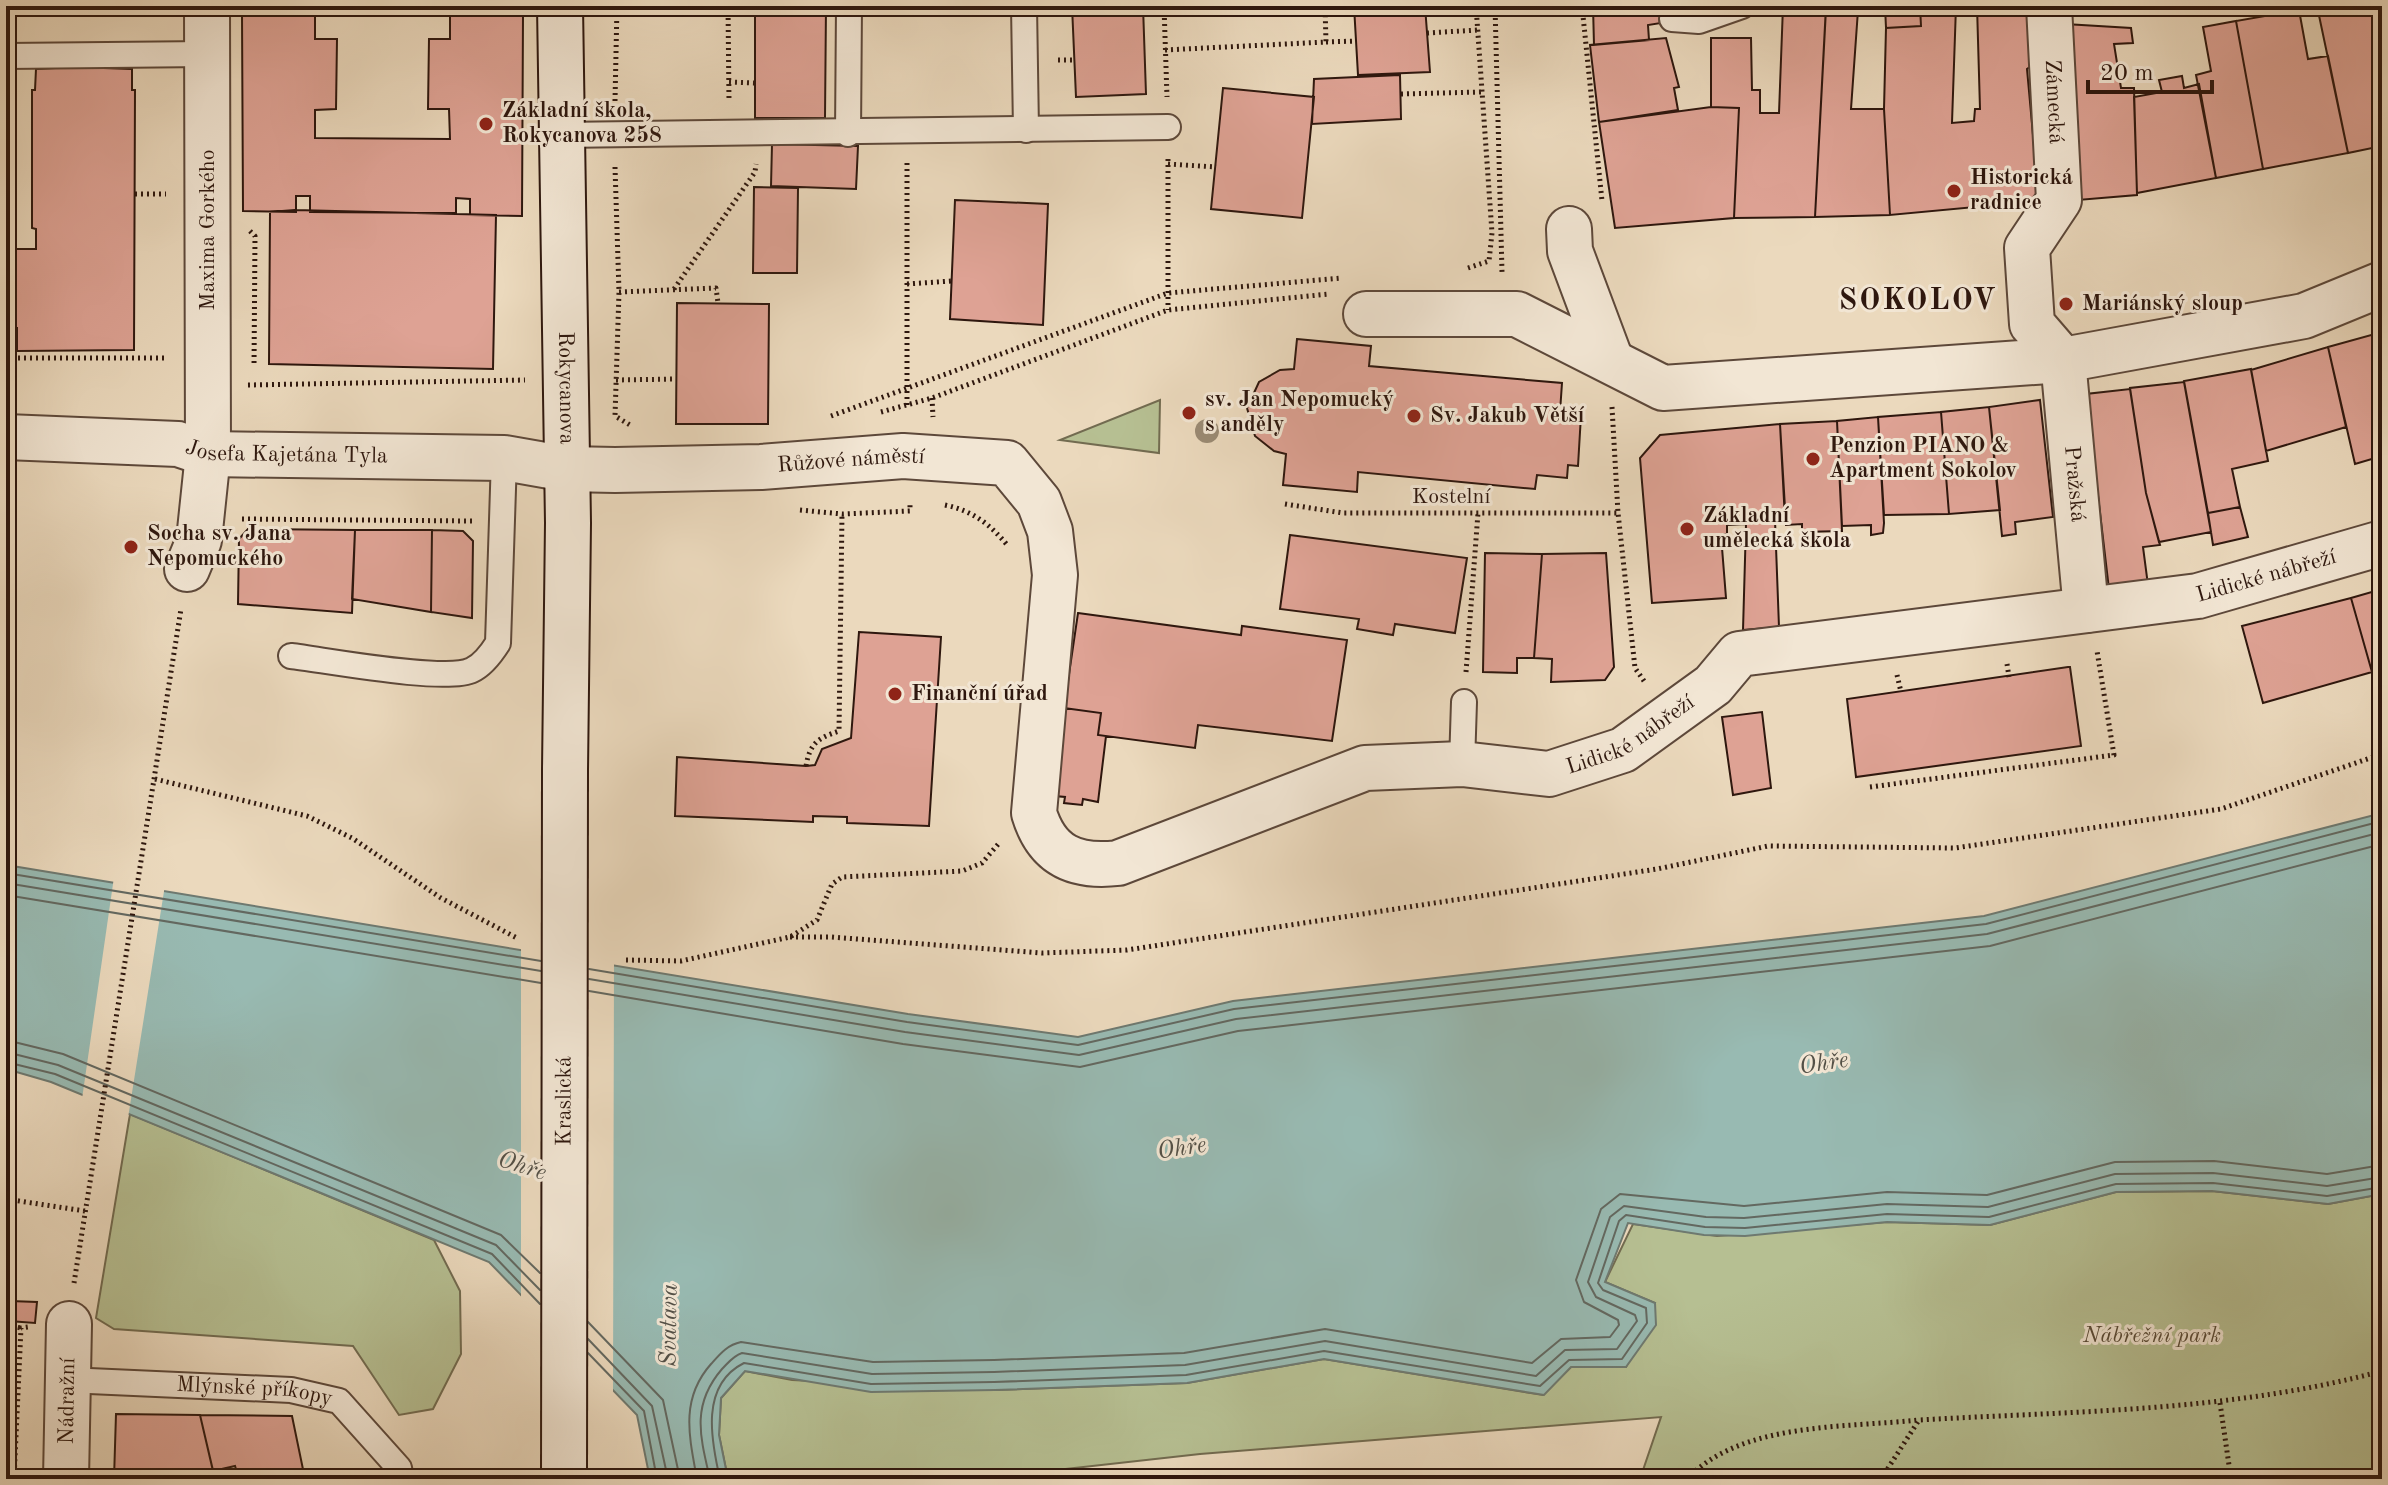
<svg xmlns="http://www.w3.org/2000/svg" width="2388" height="1485" font-family="'Old Standard TT',serif">
	<rect width="100%" height="100%" fill="#ebd9bd"/>
	<filter id="stains"><feTurbulence type="fractalNoise" baseFrequency=".0025" numOctaves="4"/><feColorMatrix values="0 0 0 0 .2 0 0 0 0 .09 0 0 0 0 .02 0 0 0 .5 -.17"/></filter>
	<radialGradient id="worn" r=".72"><stop offset=".6" stop-color="#630" stop-opacity="0"/><stop offset="1" stop-color="#630" stop-opacity=".3"/></radialGradient>
	<path fill="#b6bf92" stroke="#726b50" stroke-width="2" d="M 1160,400 L 1159,453 L 1060,440 Z
		M 130,1114 L 434,1240 L 460,1291 L 461,1354 L 433,1409 L 399,1415 L 353,1346 L 114,1329 L 96,1318 Z
		M 2212,1191 L 2328,1204 L 2382,1194 L 2382,1479 L 1640,1479 L 1661,1417 L 1200,1454 L 976,1479 L 728,1479 L 719,1435 L 721,1398 L 745,1371 L 792,1380 L 995,1390 L 1187,1383 L 1324,1359 L 1543,1395 L 1571,1367 L 1626,1367 L 1655,1303 L 1605,1282 L 1633,1224 L 1717,1236 L 1887,1222 L 1990,1225 L 2116,1192 Z"/>
	<path fill="#98bab2" stroke="#6e7970" stroke-width="2" d="M 2382,813 L 2382,1194 L 2328,1204 L 2212,1191 L 2116,1192 L 1990,1225 L 1887,1222 L 1745,1236 L 1704,1235 L 1628,1223 L 1605,1282 L 1655,1303 L 1656,1325 L 1626,1367 L 1571,1367 L 1544,1395 L 1324,1359 L 1187,1383 L 995,1390 L 871,1392 L 745,1371 L 721,1398 L 719,1435 L 728,1479 L 650,1479 L 637,1415 L 489,1262 L 51,1082 L 6,1069 L 6,865 L 908,1014 L 1078,1037 L 1233,1001 L 1984,916 Z"/>
	<path fill="#ebd9bd" d="M 114,877 L 165,885 L 128,1118 L 82,1099 Z
		M 521,945 L 614,961 L 613,1396 L 521,1302 Z"/>
	<g fill="none" stroke-linecap="round" stroke-linejoin="round">
		<path stroke="#636860" stroke-width="2" d="M 6,873 L 541,961
			M 6,883 L 541,971
			M 6,895 L 541,983
			M 589,969 L 907,1022 L 1078,1045 L 1234,1009 L 1986,924 L 2382,821
			M 589,979 L 905,1032 L 1079,1055 L 1236,1019 L 1987,934 L 2382,832
			M 589,991 L 903,1044 L 1080,1067 L 1238,1031 L 1990,946 L 2382,844
			M 6,1040 L 63,1054 L 501,1235 L 540,1273
			M 6,1052 L 58,1065 L 496,1245 L 540,1290
			M 6,1062 L 55,1074 L 492,1254 L 540,1304
			M 588,1322 L 663,1400 L 680,1479
			M 588,1339 L 652,1406 L 668,1479
			M 588,1353 L 644,1411 L 657,1479
			M 697,1479 C 689,1436 680,1399 711,1364 C 720,1354 727,1345 741,1342 L 873,1362 L 994,1360 L 1184,1353 L 1325,1329 L 1532,1363 L 1561,1339 L 1610,1337 L 1619,1325 L 1618,1320 L 1584,1302 L 1576,1280 L 1601,1209 L 1620,1194 L 1744,1206 L 1887,1192 L 1987,1195 L 2115,1162 L 2214,1161 L 2327,1174 L 2382,1165
			M 710,1479 C 700,1436 691,1405 722,1369 C 729,1362 733,1356 742,1353 L 872,1374 L 994,1372 L 1185,1365 L 1325,1341 L 1536,1376 L 1565,1350 L 1617,1349 L 1637,1321 L 1635,1315 L 1596,1297 L 1588,1282 L 1610,1217 L 1624,1206 L 1706,1217 L 1744,1218 L 1887,1204 L 1988,1207 L 2115,1174 L 2213,1173 L 2327,1186 L 2382,1177
			M 720,1479 C 711,1440 700,1385 744,1363 L 871,1384 L 994,1382 L 1186,1375 L 1324,1351 L 1540,1386 L 1569,1360 L 1622,1359 L 1647,1323 L 1646,1308 L 1603,1290 L 1598,1283 L 1619,1221 L 1626,1215 L 1705,1227 L 1745,1228 L 1887,1214 L 1989,1217 L 2116,1184 L 2213,1183 L 2327,1196 L 2382,1187"/>
	</g>
	<path fill="#dea294" stroke="#2e170e" stroke-width="2" d="M 350,6 L 350,12 L 315,12 L 315,39 L 337,39 L 336,109 L 315,110 L 315,138 L 450,139 L 449,109 L 428,109 L 429,39 L 450,39 L 450,12 L 416,12 L 416,6 L 526,8 L 523,15 L 522,216 L 470,215 L 470,199 L 456,198 L 456,213 L 310,212 L 310,196 L 296,196 L 296,212 L 243,211 L 242,15 L 238,9 Z
		M 755,6 L 826,6 L 825,118 L 755,118 Z
		M 1072,6 L 1143,6 L 1146,94 L 1076,97 Z
		M 1354,6 L 1425,6 L 1430,72 L 1358,75 Z
		M 1593,6 L 1659,6 L 1661,23 L 1648,25 L 1649,40 L 1594,45 Z
		M 1783,6 L 1826,6 L 1815,217 L 1734,218 L 1739,108 L 1711,107 L 1711,38 L 1751,38 L 1752,90 L 1760,90 L 1760,113 L 1779,113 Z
		M 1885,6 L 1920,6 L 1921,26 L 1886,28 Z
		M 1920,6 L 1956,6 L 1952,123 L 1974,121 L 1975,109 L 1980,109 L 1977,6 L 2033,6 L 2034,64 L 2027,69 L 2039,201 L 1890,215 L 1884,109 L 1886,28 L 1921,26 Z
		M 2078,6 L 2130,6 L 2130,14 L 2078,15 Z
		M 2317,6 L 2382,6 L 2382,146 L 2348,153 Z
		M 1826,9 L 1858,10 L 1851,109 L 1884,109 L 1890,215 L 1815,217 Z
		M 2299,10 L 2308,59 L 2328,56 L 2348,153 L 2263,169 L 2236,21 Z
		M 2236,21 L 2263,169 L 2216,178 L 2196,75 L 2211,71 L 2203,27 Z
		M 2065,24 L 2131,28 L 2133,43 L 2114,44 L 2121,88 L 2134,88 L 2137,195 L 2078,200 Z
		M 1666,38 L 1679,87 L 1674,88 L 1678,110 L 1599,122 L 1590,45 Z
		M 74,67 L 132,69 L 132,90 L 135,90 L 134,350 L 17,351 L 17,328 L 6,328 L 6,249 L 36,249 L 36,229 L 32,228 L 32,90 L 35,90 L 36,69 Z
		M 1400,75 L 1401,119 L 1312,124 L 1314,79 Z
		M 2182,76 L 2184,88 L 2199,84 L 2216,178 L 2137,193 L 2134,97 L 2162,92 L 2159,80 Z
		M 1223,88 L 1314,97 L 1302,218 L 1211,209 Z
		M 1711,107 L 1739,108 L 1734,218 L 1615,228 L 1599,122 Z
		M 772,144 L 858,146 L 856,189 L 771,186 Z
		M 754,187 L 798,188 L 797,273 L 753,273 Z
		M 955,200 L 1048,204 L 1043,325 L 950,319 Z
		M 295,210 L 496,215 L 493,369 L 269,364 L 270,212 Z
		M 677,303 L 769,304 L 768,424 L 676,424 Z
		M 2382,332 L 2382,456 L 2355,464 L 2328,347 Z
		M 1297,339 L 1371,346 L 1369,366 L 1562,383 L 1560,412 L 1581,415 L 1578,466 L 1568,465 L 1567,478 L 1537,475 L 1535,489 L 1358,472 L 1357,492 L 1283,485 L 1286,454 L 1274,451 L 1255,436 L 1247,408 L 1259,382 L 1280,370 L 1294,369 Z
		M 2328,347 L 2346,427 L 2266,451 L 2251,370 Z
		M 2251,369 L 2268,461 L 2232,469 L 2240,507 L 2208,513 L 2184,381 Z
		M 2184,382 L 2211,532 L 2159,542 L 2146,493 L 2130,388 Z
		M 2130,389 L 2146,493 L 2160,545 L 2143,547 L 2148,585 L 2109,589 L 2086,394 Z
		M 2040,400 L 2053,517 L 2015,522 L 2016,534 L 2002,536 L 1989,407 Z
		M 1989,407 L 2000,510 L 1949,514 L 1941,412 Z
		M 1941,412 L 1949,514 L 1884,515 L 1878,417 Z
		M 1878,417 L 1884,523 L 1883,533 L 1871,535 L 1871,525 L 1842,526 L 1837,421 Z
		M 1837,421 L 1842,531 L 1802,532 L 1802,524 L 1786,525 L 1780,424 Z
		M 1780,424 L 1785,520 L 1775,520 L 1779,627 L 1743,630 L 1746,524 L 1727,525 L 1727,534 L 1721,535 L 1726,598 L 1652,603 L 1640,458 L 1660,435 Z
		M 2240,507 L 2248,537 L 2213,545 L 2208,513 Z
		M 248,529 L 355,530 L 352,613 L 238,604 L 239,539 Z
		M 355,530 L 432,530 L 431,612 L 352,599 Z
		M 432,530 L 463,531 L 473,541 L 472,618 L 431,612 Z
		M 1290,535 L 1467,558 L 1455,633 L 1395,624 L 1393,635 L 1357,629 L 1359,619 L 1280,609 Z
		M 1485,553 L 1542,554 L 1534,658 L 1517,658 L 1517,673 L 1483,672 Z
		M 1606,553 L 1614,667 L 1605,680 L 1551,682 L 1552,659 L 1534,658 L 1542,554 Z
		M 2382,589 L 2382,669 L 2372,672 L 2351,598 Z
		M 2351,598 L 2372,672 L 2263,703 L 2242,626 Z
		M 1078,613 L 1241,635 L 1242,626 L 1347,640 L 1332,741 L 1198,725 L 1195,748 L 1098,735 L 1101,713 L 1064,708 Z
		M 859,632 L 941,637 L 929,826 L 847,823 L 847,817 L 813,816 L 813,822 L 675,816 L 677,757 L 806,766 L 815,765 L 822,749 L 851,738 Z
		M 2068,667 L 2070,667 L 2081,746 L 1856,777 L 1847,699 Z
		M 1064,708 L 1101,713 L 1098,735 L 1106,736 L 1098,802 L 1083,799 L 1082,805 L 1064,803 L 1065,797 L 1055,796 Z
		M 1762,712 L 1771,788 L 1733,795 L 1722,717 Z
		M 10,1301 L 37,1302 L 35,1323 L 9,1321 Z
		M 116,1414 L 200,1415 L 215,1479 L 114,1479 Z
		M 200,1415 L 292,1416 L 305,1479 L 239,1479 L 235,1466 L 213,1471 Z"/>
	<g fill="none" stroke-linecap="round" stroke-linejoin="round">
		<defs>
			<g id="lane">
				<path d="M 1024,6 L 1026,130"/>
				<path d="M 1672,19 L 1699,21 L 1742,6"/>
				<path d="M 6,56 L 207,54"/>
				<path d="M 848,134 L 849,6"/>
				<path d="M 561,135 L 1168,127"/>
				<path d="M 291,656 C 325,660 447,683 472,670 C 483,665 491,654 498,643 L 504,458"/>
				<path d="M 1462,764 L 1464,702"/>
				<path id="s1" d="M 67,1380 L 291,1390 L 339,1401 L 399,1468 L 401,1479"/>
			</g>
			<g id="street">
				<path id="s2" d="M 2049,6 L 2059,200 L 2027,248 L 2032,324 L 2063,360 L 2086,610"/>
				<path d="M 1569,229 L 1570,251 L 1610,358"/>
				<path d="M 1366,314 L 1517,314 L 1663,388 L 2063,360 L 2304,316 L 2382,284"/>
				<path id="s3" d="M 6,437 L 178,444 L 208,454 L 504,458 L 567,469 L 615,470 L 761,467 L 903,456 L 1007,463 L 1039,502 L 1050,531 L 1055,575 L 1034,813 C 1047,856 1075,868 1118,863 L 1365,768 L 1462,764 L 1549,774 L 1623,750 L 1713,685 L 1739,654 L 2198,596 L 2382,543"/>
				<path d="M 187,569 L 199,540 L 208,454 L 207,6"/>
				<path id="s4" d="M 66,1479 L 69,1324"/>
			</g>
			<g id="secondary">
				<path id="s5" d="M 560,6 L 568,523 L 565,770"/>
			</g>
		</defs>
		<use href="#lane" stroke="#5d483a" stroke-width="28"/>
		<use href="#street" stroke="#5d483a" stroke-width="48"/>
		<use href="#secondary" stroke="#2e170e" stroke-width="48"/>
		<path stroke="#2e170e" stroke-width="5" stroke-dasharray="2 4" stroke-linecap="butt" d="M 728,6 L 729,101
			M 1164,6 L 1167,97
			M 1495,6 L 1502,272
			M 1582,6 L 1602,201
			M 1427,33 L 1478,30
			M 1326,42 L 1356,41
			M 1165,50 L 1326,42 L 1325,6
			M 1058,60 L 1074,60
			M 729,82 L 755,83
			M 1401,94 L 1482,92
			M 615,101 L 617,6
			M 1168,159 L 1168,310
			M 1168,164 L 1216,167
			M 615,167 L 619,292 L 615,416 L 630,425
			M 135,194 L 166,194
			M 250,231 L 255,236 L 254,367
			M 1468,268 L 1489,261 L 1492,233 L 1476,6
			M 907,284 L 952,281
			M 674,289 L 755,172 L 756,164
			M 619,292 L 716,288 L 718,303
			M 6,358 L 166,358
			M 616,380 L 677,379
			M 248,385 L 525,380
			M 932,398 L 933,417
			M 907,405 L 907,162
			M 1612,407 L 1618,513 L 1635,668 L 1644,681
			M 881,412 L 932,398 L 1168,310 L 1329,294
			M 831,416 L 1168,293 L 1342,278
			M 1285,504 L 1343,513 L 1618,513
			M 945,505 C 973,511 990,524 1008,546
			M 800,510 L 842,514 L 910,511 L 910,504
			M 242,519 L 472,521
			M 2007,664 L 2009,677
			M 1466,672 L 1478,513
			M 1897,675 L 1901,692
			M 806,766 C 810,743 818,738 839,731 L 842,514
			M 155,779 L 307,816 L 352,838 L 441,898 L 517,938
			M 1870,787 L 2114,755 L 2097,651
			M 790,937 L 831,937 L 1042,953 L 1127,950 L 1657,869 L 1768,846 L 1955,848 L 2221,809 L 2382,754
			M 626,960 L 681,961 L 790,937 L 817,920 L 832,884 L 842,877 L 962,871 L 982,863 L 1000,842
			M 6,1199 L 85,1211
			M 74,1283 L 181,609
			M 6,1325 L 21,1328
			M 2220,1403 L 2231,1479
			M 14,1479 L 21,1328 L 28,1327
			M 1687,1479 C 1741,1422 1844,1428 1918,1420
			M 1881,1479 L 1919,1420 C 2074,1411 2231,1412 2382,1371"/>
		<use href="#lane" stroke="#f2e6d4" stroke-width="24"/>
		<use href="#street" stroke="#f2e6d4" stroke-width="44"/>
		<use href="#secondary" stroke="#f2e6d4" stroke-width="44"/>
		<defs>
			<g id="secondary-bridge">
				<path id="s6" d="M 564,1479 L 565,770"/>
			</g>
		</defs>
		<use href="#secondary-bridge" stroke="#2e170e" stroke-width="48" stroke-linecap="butt"/>
		<use href="#secondary-bridge" stroke="#f2e6d4" stroke-width="44"/>
	</g>
	<circle fill="#9a8a73" cx="1207" cy="431" r="12"/>
	<g fill="#8f2418" stroke="#f2e6d4" stroke-width="3">
		<circle cx="486" cy="124" r="8"/>
		<circle cx="1954" cy="191" r="8"/>
		<circle cx="2066" cy="304" r="8"/>
		<circle cx="1189" cy="413" r="8"/>
		<circle cx="1414" cy="416" r="8"/>
		<circle cx="1813" cy="459" r="8"/>
		<circle cx="1687" cy="529" r="8"/>
		<circle cx="131" cy="547" r="8"/>
		<circle cx="895" cy="694" r="8"/>
	</g>
	<g text-anchor="middle" dominant-baseline="central" stroke-width="6" stroke-linejoin="round" paint-order="stroke">
		<g font-size="22" fill="#2e170e" stroke="#f2e6d4">
			<text stroke="none"><textPath href="#s2" startOffset="96">Zámecká</textPath></text>
			<text transform="translate(208 230) rotate(-90)">Maxima Gorkého</text>
			<text stroke="none"><textPath href="#s5" startOffset="382">Rokycanova</textPath></text>
			<text stroke="none"><textPath href="#s3" startOffset="282">Josefa Kajetána Tyla</textPath></text>
			<text stroke="none"><textPath href="#s3" startOffset="848">Růžové náměstí</textPath></text>
			<text stroke="none"><textPath href="#s2" startOffset="500">Pražská</textPath></text>
			<text x="1451" y="497">Kostelní</text>
			<text stroke="none"><textPath href="#s3" startOffset="2690">Lidické nábřeží</textPath></text>
			<text stroke="none"><textPath href="#s3" startOffset="2018">Lidické nábřeží</textPath></text>
			<text stroke="none"><textPath href="#s6" startOffset="378">Kraslická</textPath></text>
			<text stroke="none"><textPath href="#s1" startOffset="188">Mlýnské příkopy</textPath></text>
			<text stroke="none"><textPath href="#s4" startOffset="78">Nádražní</textPath></text>
		</g>
		<g font-size="22" font-weight="bold" fill="#2e170e" stroke="#f2e6d4" text-anchor="start">
			<text x="502" y="111">Základní škola,<tspan x="502" dy="25">Rokycanova 258</tspan></text>
			<text x="1970" y="178">Historická<tspan x="1970" dy="25">radnice</tspan></text>
			<text x="2082" y="304">Mariánský sloup</text>
			<text x="1205" y="400">sv. Jan Nepomucký<tspan x="1205" dy="25">s anděly</tspan></text>
			<text x="1430" y="416">Sv. Jakub Větší</text>
			<text x="1829" y="446">Penzion PIANO &amp;<tspan x="1829" dy="25">Apartment Sokolov</tspan></text>
			<text x="1703" y="516">Základní<tspan x="1703" dy="25">umělecká škola</tspan></text>
			<text x="147" y="534">Socha sv. Jana<tspan x="147" dy="25">Nepomuckého</tspan></text>
			<text x="911" y="694">Finanční úřad</text>
		</g>
		<g font-size="22" font-style="italic" fill="#574936" stroke="#f2e6d4">
			<text x="2152" y="1336">Nábřežní park</text>
		</g>
		<g font-size="24" font-style="italic" fill="#535047" stroke="#f2e6d4">
			<text transform="translate(1824 1064) rotate(-8)">Ohře</text>
			<text transform="translate(1182 1149) rotate(-8)">Ohře</text>
			<text transform="translate(522 1167) rotate(18)">Ohře</text>
			<text transform="translate(670 1325) rotate(-89)">Svatava</text>
		</g>
		<g font-size="30" font-weight="bold" letter-spacing="2" fill="#2e170e" stroke="#f2e6d4">
			<text x="1918" y="301">SOKOLOV</text>
		</g>
	</g>
	<rect width="2388" height="1485" fill="none" stroke="#ebd9bd" stroke-width="32"/>
	<rect x="8" y="8" width="2372" height="1469" fill="none" stroke="#2e170e" stroke-width="4"/>
	<rect x="16" y="16" width="2356" height="1453" fill="none" stroke="#2e170e" stroke-width="2"/>
	<path d="M2088 80v12h124v-12" fill="none" stroke="#2e170e" stroke-width="4"/>
	<text x="2100" y="80" font-size="24" fill="#2e170e" stroke="#f2e6d4" stroke-width="6" paint-order="stroke">20 m</text>
	<rect width="100%" height="100%" filter="url(#stains)"/>
	<rect width="100%" height="100%" fill="url(#worn)"/>
</svg>
